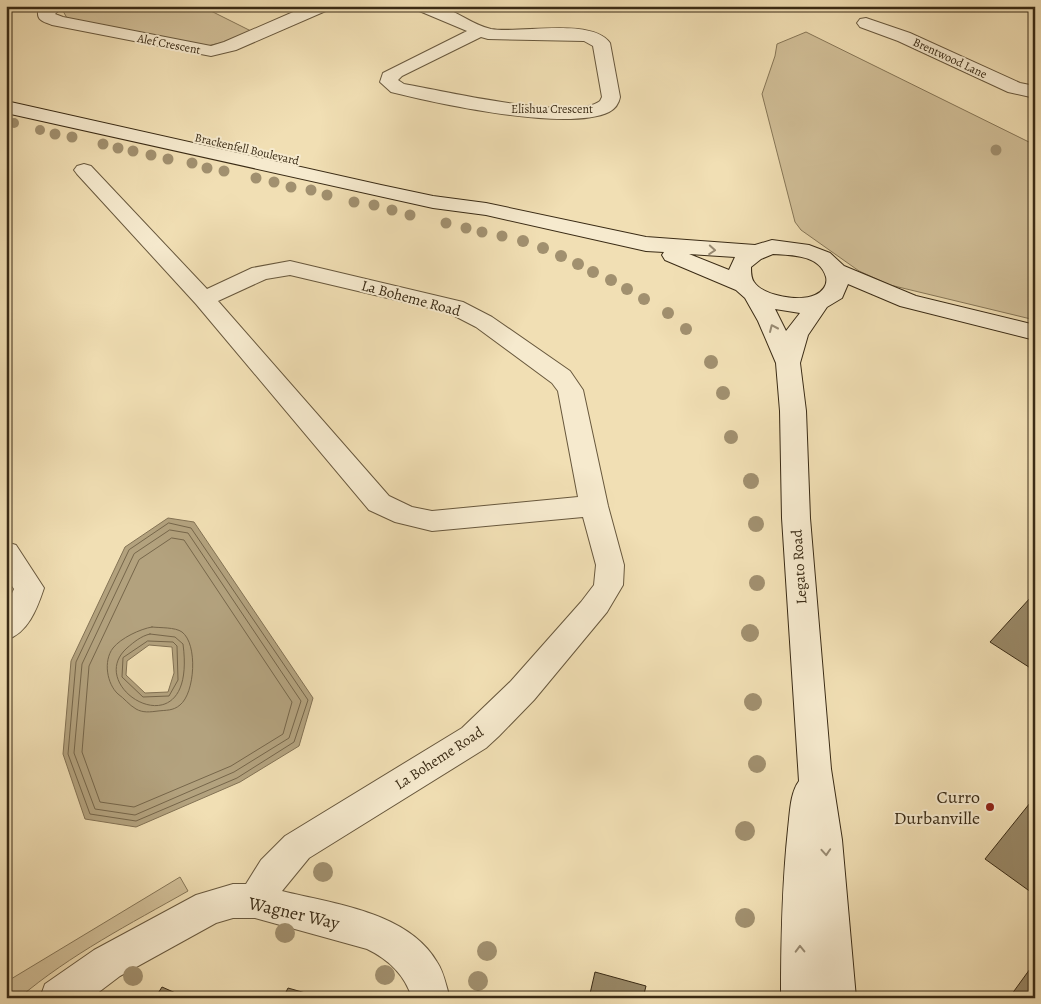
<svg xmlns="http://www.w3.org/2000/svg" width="1041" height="1004" font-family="Alegreya,serif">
	<rect width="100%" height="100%" fill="#f1dfb4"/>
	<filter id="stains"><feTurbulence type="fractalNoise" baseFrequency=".004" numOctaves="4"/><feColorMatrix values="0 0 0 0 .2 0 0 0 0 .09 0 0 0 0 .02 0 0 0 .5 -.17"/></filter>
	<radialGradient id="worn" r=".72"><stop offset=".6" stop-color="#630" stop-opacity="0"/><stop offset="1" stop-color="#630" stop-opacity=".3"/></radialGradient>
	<path fill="#d2c099" stroke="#867657" d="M 68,6 L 201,6 L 251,31 L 225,42 L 207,46 L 67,18 L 63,11 Z
		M 806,32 L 1035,145 L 1035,320 L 890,285 L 859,271 L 801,230 L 795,222 L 762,94 L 775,56 L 777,44 Z
		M 180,877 L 188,891 C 130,924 71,954 19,998 L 6,990 L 6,982 Z"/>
	<path fill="#b3a27e" stroke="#837254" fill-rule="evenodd" d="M 168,518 L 194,522 L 313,698 L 299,746 L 240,782 L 136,827 L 85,819 L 63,754 L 71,661 L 125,547 ZM 149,645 L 172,647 L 174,673 L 168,692 L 145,693 L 126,675 L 127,661 Z"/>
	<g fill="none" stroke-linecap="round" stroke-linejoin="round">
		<path stroke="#76664a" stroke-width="1" d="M 169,523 L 191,528 L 308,700 L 294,742 L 237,778 L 136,821 L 90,814 L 68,754 L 76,662 L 129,550 Z
			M 170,530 L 188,533 L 301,701 L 289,738 L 234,772 L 135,815 L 95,809 L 74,753 L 82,664 L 134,554 Z
			M 172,538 L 184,540 L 292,702 L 283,734 L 231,766 L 134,807 L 100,802 L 82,752 L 89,666 L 139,560 Z
			M 152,627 C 160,628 175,627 182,632 C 198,644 195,693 180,705 C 173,711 166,710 158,711 C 150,712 143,713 136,709 C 129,705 124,698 118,694 C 107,684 103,661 113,648 C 121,638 140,629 152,627 Z
			M 150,634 L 175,637 L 183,644 C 198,756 81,689 127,648 C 134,642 141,636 150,634 Z
			M 148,641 L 173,642 L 177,646 L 178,680 L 169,696 L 143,697 L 122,677 L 123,658 Z"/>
	</g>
	<path fill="#998968" stroke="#3a2b15" d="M 1031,597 L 1035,600 L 1035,671 L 990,642 Z
		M 1030,803 L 1035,806 L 1035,895 L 985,859 Z
		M 1035,962 L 1035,998 L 1009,998 Z
		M 595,972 L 646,986 L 643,998 L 589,998 Z
		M 162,987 L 187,998 L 155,998 Z
		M 288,988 L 323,998 L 283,998 Z"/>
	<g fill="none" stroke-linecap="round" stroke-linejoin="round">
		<defs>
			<path id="street" d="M 43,6 L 63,6 L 55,14 L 63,17 L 211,46 L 224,42 L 307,6 L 330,6 L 328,10 L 236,50 L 211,56 L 52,25 C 45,22 37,21 38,12 Z
				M 415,6 C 422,6 431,5 438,6 C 456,10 472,25 491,29 C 519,34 592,17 610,43 L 620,97 C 619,103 615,109 609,112 C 567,132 439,104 391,92 L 380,82 L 383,73 L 467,31 L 417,10 ZM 481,37 L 488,39 L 584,41 L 593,46 L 602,97 L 600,101 C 573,122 440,90 404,84 L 398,80 L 402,76 Z
				M 866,18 L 910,33 L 1020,83 L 1035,86 L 1035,98 L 1008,92 L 898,41 L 860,27 L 857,23 L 860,19 Z
				M 84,164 L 91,166 L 207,289 L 252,268 L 290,261 L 463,302 L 492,317 L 570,371 L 583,390 L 608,506 L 624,565 L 623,585 L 607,612 L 534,700 L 499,736 L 486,748 L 309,858 L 282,891 C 334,904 408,912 437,962 C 444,972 446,986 450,998 L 412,998 C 405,975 388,959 367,949 L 255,918 L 233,918 L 216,923 L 120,976 L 91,998 L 40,998 L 45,984 L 94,950 L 196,895 L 233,884 L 246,884 L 261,860 L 285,836 L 462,728 L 511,681 L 581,602 L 594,585 L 596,565 L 583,517 L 432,531 L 395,522 L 369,510 L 196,304 L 77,174 L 74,170 L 77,166 ZM 290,275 L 447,312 L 476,327 L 552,383 L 558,391 L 578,497 L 432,511 L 412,507 L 389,496 L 218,301 L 266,279 Z
				M 6,542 L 16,545 L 44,588 C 37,609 28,633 6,640 L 6,606 L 14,589 L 6,577 Z"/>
			<path id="secondary" d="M 6,101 L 381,185 L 433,196 L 486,203 L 646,237 L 755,245 L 772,240 L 809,245 L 830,253 L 844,266 L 916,296 L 1035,325 L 1035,340 L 900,306 L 848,284 L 842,298 L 827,307 L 808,335 L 800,363 L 806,411 L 810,518 L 831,769 L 842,840 L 856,998 L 781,998 C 781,941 782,885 788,829 C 790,813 790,793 799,781 L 782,518 L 780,411 L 776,363 L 758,321 L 745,298 L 736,290 L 665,260 L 662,255 L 664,252 L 646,251 L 486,215 L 433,208 L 6,113 ZM 689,254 L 735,257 L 729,270 ZM 773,254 C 792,255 820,255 826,277 C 828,285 822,292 815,295 C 801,302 763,296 754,282 C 751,278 751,272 751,267 L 761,259 ZM 775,309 L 800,313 L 786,331 Z"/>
		</defs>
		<use href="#street" stroke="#68583d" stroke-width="2"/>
		<use href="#secondary" stroke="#3a2b15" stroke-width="2"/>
		<use href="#street" fill="#f6eace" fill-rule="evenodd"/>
		<use href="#secondary" fill="#f6eace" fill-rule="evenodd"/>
	</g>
	<g fill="#a1906f">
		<circle cx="14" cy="123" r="5"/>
		<circle cx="40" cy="130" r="5"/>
		<circle cx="55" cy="134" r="5.5"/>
		<circle cx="72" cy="137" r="5.5"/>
		<circle cx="103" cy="144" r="5.5"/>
		<circle cx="118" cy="148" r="5.5"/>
		<circle cx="996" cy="150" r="5.5"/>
		<circle cx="133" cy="151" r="5.5"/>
		<circle cx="151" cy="155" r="5.5"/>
		<circle cx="168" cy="159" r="5.5"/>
		<circle cx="192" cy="163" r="5.5"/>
		<circle cx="207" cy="168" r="5.5"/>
		<circle cx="224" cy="171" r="5.5"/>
		<circle cx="256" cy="178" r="5.5"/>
		<circle cx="274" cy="182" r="5.5"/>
		<circle cx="291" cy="187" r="5.5"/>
		<circle cx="311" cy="190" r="5.5"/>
		<circle cx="327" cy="195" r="5.5"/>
		<circle cx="354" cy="202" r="5.5"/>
		<circle cx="374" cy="205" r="5.5"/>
		<circle cx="392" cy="210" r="5.5"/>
		<circle cx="410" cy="215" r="5.5"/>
		<circle cx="446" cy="223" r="5.5"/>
		<circle cx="466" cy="228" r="5.5"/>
		<circle cx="482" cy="232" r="5.5"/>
		<circle cx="502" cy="236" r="5.5"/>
		<circle cx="523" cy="241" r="6"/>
		<circle cx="543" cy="248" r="6"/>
		<circle cx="561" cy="256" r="6"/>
		<circle cx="578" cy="264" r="6"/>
		<circle cx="593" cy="272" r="6"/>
		<circle cx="611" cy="280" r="6"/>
		<circle cx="627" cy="289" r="6"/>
		<circle cx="644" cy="299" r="6"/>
		<circle cx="668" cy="313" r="6"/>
		<circle cx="686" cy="329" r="6"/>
		<circle cx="711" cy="362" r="7"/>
		<circle cx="723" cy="393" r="7"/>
		<circle cx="731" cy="437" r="7"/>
		<circle cx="751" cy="481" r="8"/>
		<circle cx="756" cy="524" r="8"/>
		<circle cx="757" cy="583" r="8"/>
		<circle cx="750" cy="633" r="9"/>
		<circle cx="753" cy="702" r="9"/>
		<circle cx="757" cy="764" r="9"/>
		<circle cx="745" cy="831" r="10"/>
		<circle cx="323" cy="872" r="10"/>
		<circle cx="745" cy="918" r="10"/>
		<circle cx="285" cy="933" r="10"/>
		<circle cx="487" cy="951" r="10"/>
		<circle cx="385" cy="975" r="10"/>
		<circle cx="133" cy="976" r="10"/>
		<circle cx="478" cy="981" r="10"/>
	</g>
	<defs><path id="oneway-chevron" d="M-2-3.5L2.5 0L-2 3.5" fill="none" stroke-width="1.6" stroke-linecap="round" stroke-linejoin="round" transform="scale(1.25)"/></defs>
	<g stroke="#988a72">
		<use href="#oneway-chevron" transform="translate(712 250) rotate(4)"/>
		<use href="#oneway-chevron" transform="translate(773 328) rotate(-114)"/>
		<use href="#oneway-chevron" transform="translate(826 852) rotate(86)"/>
		<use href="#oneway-chevron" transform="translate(800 949) rotate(-91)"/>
	</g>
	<circle fill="#8f2418" stroke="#f6eace" stroke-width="2" cx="990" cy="807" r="5"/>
	<g text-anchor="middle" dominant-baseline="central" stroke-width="4" stroke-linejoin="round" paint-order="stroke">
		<g font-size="12" fill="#3a2b15" stroke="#f6eace">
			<text transform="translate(169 44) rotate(11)">Alef Crescent</text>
			<text transform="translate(950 58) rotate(25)">Brentwood Lane</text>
			<text x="552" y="109">Elishua Crescent</text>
			<text transform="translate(247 149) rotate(13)">Brackenfell Boulevard</text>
		</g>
		<g font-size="15" fill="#3a2b15" stroke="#f6eace">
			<text transform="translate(411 298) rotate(15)">La Boheme Road</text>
			<text transform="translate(799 567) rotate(-94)">Legato Road</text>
			<text transform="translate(439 758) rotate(-33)">La Boheme Road</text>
		</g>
		<g font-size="18" fill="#3a2b15" stroke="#f6eace" text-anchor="end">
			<text x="980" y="797">Curro<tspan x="980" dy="21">Durbanville</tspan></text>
		</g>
		<g font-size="18" fill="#3a2b15" stroke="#f6eace">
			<text transform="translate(294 913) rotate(13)">Wagner Way</text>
		</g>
	</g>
	<rect width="1041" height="1004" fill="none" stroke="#f1dfb4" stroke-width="25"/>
	<rect x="8" y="8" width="1026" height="989" fill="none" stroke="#3a2b15" stroke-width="2.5"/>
	<rect x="12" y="12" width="1016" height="979" fill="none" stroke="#3a2b15"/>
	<rect width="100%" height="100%" filter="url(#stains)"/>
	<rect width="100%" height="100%" fill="url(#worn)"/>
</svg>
